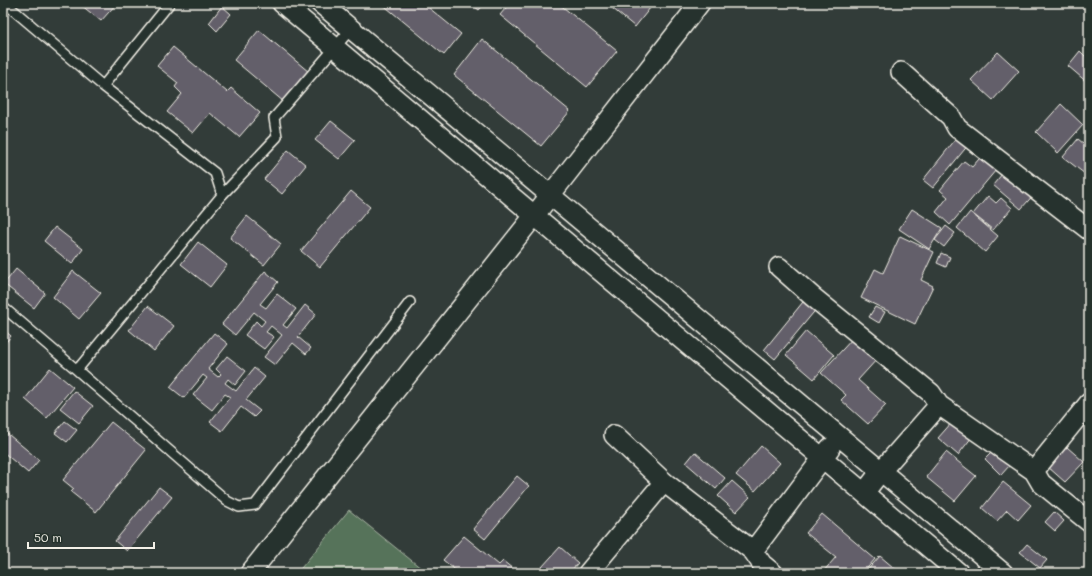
<svg xmlns="http://www.w3.org/2000/svg" width="1092" height="576" font-family="Mali,sans-serif">
	<rect width="100%" height="100%" fill="#323c39"/>
	<filter id="ink" filterUnits="userSpaceOnUse"><feTurbulence type="fractalNoise" baseFrequency=".025" numOctaves="2"/><feDisplacementMap in="SourceGraphic" scale="8" xChannelSelector="R" yChannelSelector="G"/><feConvolveMatrix kernelMatrix="1 2 1 2 8 2 1 2 1" color-interpolation-filters="sRGB"/></filter>
	<g filter="url(#ink)">
		<path fill="#57735a" stroke="#a6b2a1" d="M 349,510 L 427,573 L 297,573 Z"/>
		<path fill="#645f6a" stroke="#f4f1e8" d="M 83,3 L 117,3 L 101,21 L 81,5 Z
			M 381,3 L 423,3 L 461,34 L 444,55 Z
			M 470,3 L 485,3 L 479,10 Z
			M 510,3 L 558,3 L 617,51 L 587,87 L 500,15 Z
			M 606,3 L 654,3 L 635,27 Z
			M 222,6 L 231,14 L 217,31 L 209,23 Z
			M 259,30 L 309,72 L 284,102 L 234,60 Z
			M 482,39 L 570,111 L 541,146 L 454,75 Z
			M 173,47 L 227,92 L 231,88 L 260,113 L 239,137 L 210,113 L 193,133 L 167,112 L 182,94 L 175,87 L 178,83 L 157,66 Z
			M 1080,51 L 1086,57 L 1089,53 L 1089,84 L 1068,66 Z
			M 998,52 L 1019,71 L 993,100 L 971,80 Z
			M 1061,104 L 1083,125 L 1058,153 L 1036,132 Z
			M 331,121 L 355,140 L 339,159 L 315,140 Z
			M 959,135 L 969,144 L 933,188 L 923,180 Z
			M 1078,139 L 1089,148 L 1089,169 L 1085,174 L 1063,157 Z
			M 288,150 L 306,165 L 282,194 L 264,179 Z
			M 986,151 L 1001,164 L 950,225 L 936,212 L 948,197 L 940,190 L 964,161 L 972,167 Z
			M 1007,168 L 1036,192 L 1021,209 L 993,185 Z
			M 351,191 L 370,207 L 320,267 L 301,251 Z
			M 988,196 L 996,203 L 1001,198 L 1012,208 L 993,230 L 973,214 Z
			M 912,209 L 942,228 L 929,249 L 899,229 Z
			M 970,212 L 998,236 L 985,252 L 957,228 Z
			M 247,216 L 281,244 L 264,265 L 230,238 Z
			M 946,226 L 955,233 L 944,247 L 935,240 Z
			M 55,227 L 83,249 L 72,264 L 44,241 Z
			M 900,236 L 934,252 L 921,280 L 933,286 L 915,324 L 861,298 L 875,269 L 883,273 Z
			M 198,242 L 227,265 L 210,287 L 181,264 Z
			M 941,253 L 950,257 L 946,267 L 937,263 Z
			M 16,269 L 45,293 L 34,308 L 4,284 Z
			M 73,271 L 101,293 L 79,319 L 53,297 Z
			M 265,271 L 278,282 L 260,304 L 266,308 L 277,294 L 296,309 L 283,325 L 287,328 L 305,305 L 316,314 L 298,337 L 311,348 L 306,354 L 293,343 L 275,365 L 264,357 L 282,335 L 271,326 L 266,332 L 274,337 L 264,349 L 245,335 L 256,321 L 261,326 L 265,321 L 254,312 L 235,335 L 222,324 Z
			M 807,297 L 818,307 L 775,359 L 764,350 Z
			M 148,306 L 174,326 L 154,351 L 129,330 Z
			M 875,307 L 885,312 L 879,323 L 869,317 Z
			M 3,329 L 11,336 L 3,346 Z
			M 806,331 L 834,355 L 814,379 L 786,355 Z
			M 214,333 L 228,344 L 208,369 L 218,377 L 221,374 L 216,369 L 227,356 L 246,371 L 235,385 L 228,379 L 225,383 L 236,391 L 254,368 L 265,377 L 246,400 L 260,411 L 254,417 L 241,407 L 222,431 L 210,422 L 230,397 L 225,394 L 212,410 L 193,395 L 207,378 L 203,375 L 184,398 L 170,387 Z
			M 854,337 L 878,358 L 858,380 L 886,405 L 868,424 L 841,400 L 846,395 L 821,373 Z
			M 50,368 L 73,387 L 47,418 L 25,399 Z
			M 74,391 L 93,406 L 79,423 L 60,408 Z
			M 65,421 L 77,430 L 67,442 L 55,433 Z
			M 953,421 L 972,437 L 958,455 L 938,438 Z
			M 111,422 L 146,450 L 96,512 L 71,492 L 74,489 L 63,480 Z
			M 3,430 L 39,460 L 28,473 L 3,452 Z
			M 761,446 L 780,463 L 755,491 L 736,475 Z
			M 1067,447 L 1084,462 L 1065,482 L 1048,467 Z
			M 994,450 L 1010,465 L 1001,475 L 985,459 Z
			M 695,452 L 725,478 L 716,489 L 686,463 Z
			M 946,452 L 976,476 L 955,501 L 926,477 Z
			M 517,476 L 529,486 L 485,539 L 473,529 Z
			M 732,481 L 750,497 L 736,512 L 718,496 Z
			M 1003,482 L 1031,505 L 1018,520 L 1007,510 L 997,521 L 982,508 Z
			M 159,487 L 172,497 L 127,551 L 115,541 Z
			M 1054,512 L 1064,521 L 1055,531 L 1045,522 Z
			M 822,514 L 875,559 L 863,573 L 822,573 L 836,557 L 806,533 Z
			M 464,536 L 499,565 L 503,561 L 518,573 L 459,573 L 443,560 Z
			M 1027,544 L 1047,560 L 1040,568 L 1020,552 Z
			M 560,547 L 578,563 L 569,573 L 549,573 L 542,567 Z
			M 880,556 L 900,573 L 865,573 Z"/>
		<g fill="none" stroke-linecap="round" stroke-linejoin="round">
			<defs>
				<path id="lane" d="M 5,3 L 103,86 L 215,173 L 222,195 L 77,370 L 227,501 L 239,507 L 255,505 L 410,302
					M 103,86 L 170,3
					M 222,195 L 277,137 L 274,118 L 351,29
					M 3,307 L 77,370"/>
				<path id="street" d="M 282,3 L 959,573
					M 320,3 L 1003,573
					M 901,72 L 951,117 L 957,128 L 1089,230
					M 779,267 L 813,297 L 931,393 L 939,405 L 1034,471 L 1041,483 L 1089,522
					M 614,435 L 664,482 L 753,551 L 762,564 L 773,573
					M 1034,471 L 1089,403
					M 864,493 L 881,471 L 939,405
					M 753,551 L 830,448
					M 250,573 L 534,216 L 700,3
					M 588,573 L 664,482"/>
			</defs>
			<use href="#lane" stroke="#f4f1e8" stroke-width="12"/>
			<use href="#street" stroke="#f4f1e8" stroke-width="22"/>
			<use href="#lane" stroke="#26332d" stroke-width="9"/>
			<use href="#street" stroke="#26332d" stroke-width="19"/>
		</g>
	</g>
	<rect width="1092" height="576" fill="none" stroke="#26332d" stroke-width="16"/>
	<rect x="8" y="8" width="1076" height="560" fill="none" stroke="#f4f1e8" stroke-width="1.5" filter="url(#ink)"/>
	<path d="M28 542v6h126v-6" fill="none" stroke="#f4f1e8" stroke-width="2"/>
	<text x="34" y="542" font-size="12" fill="#f4f1e8" stroke="#26332d" stroke-width="3" paint-order="stroke">50 m</text>
</svg>
